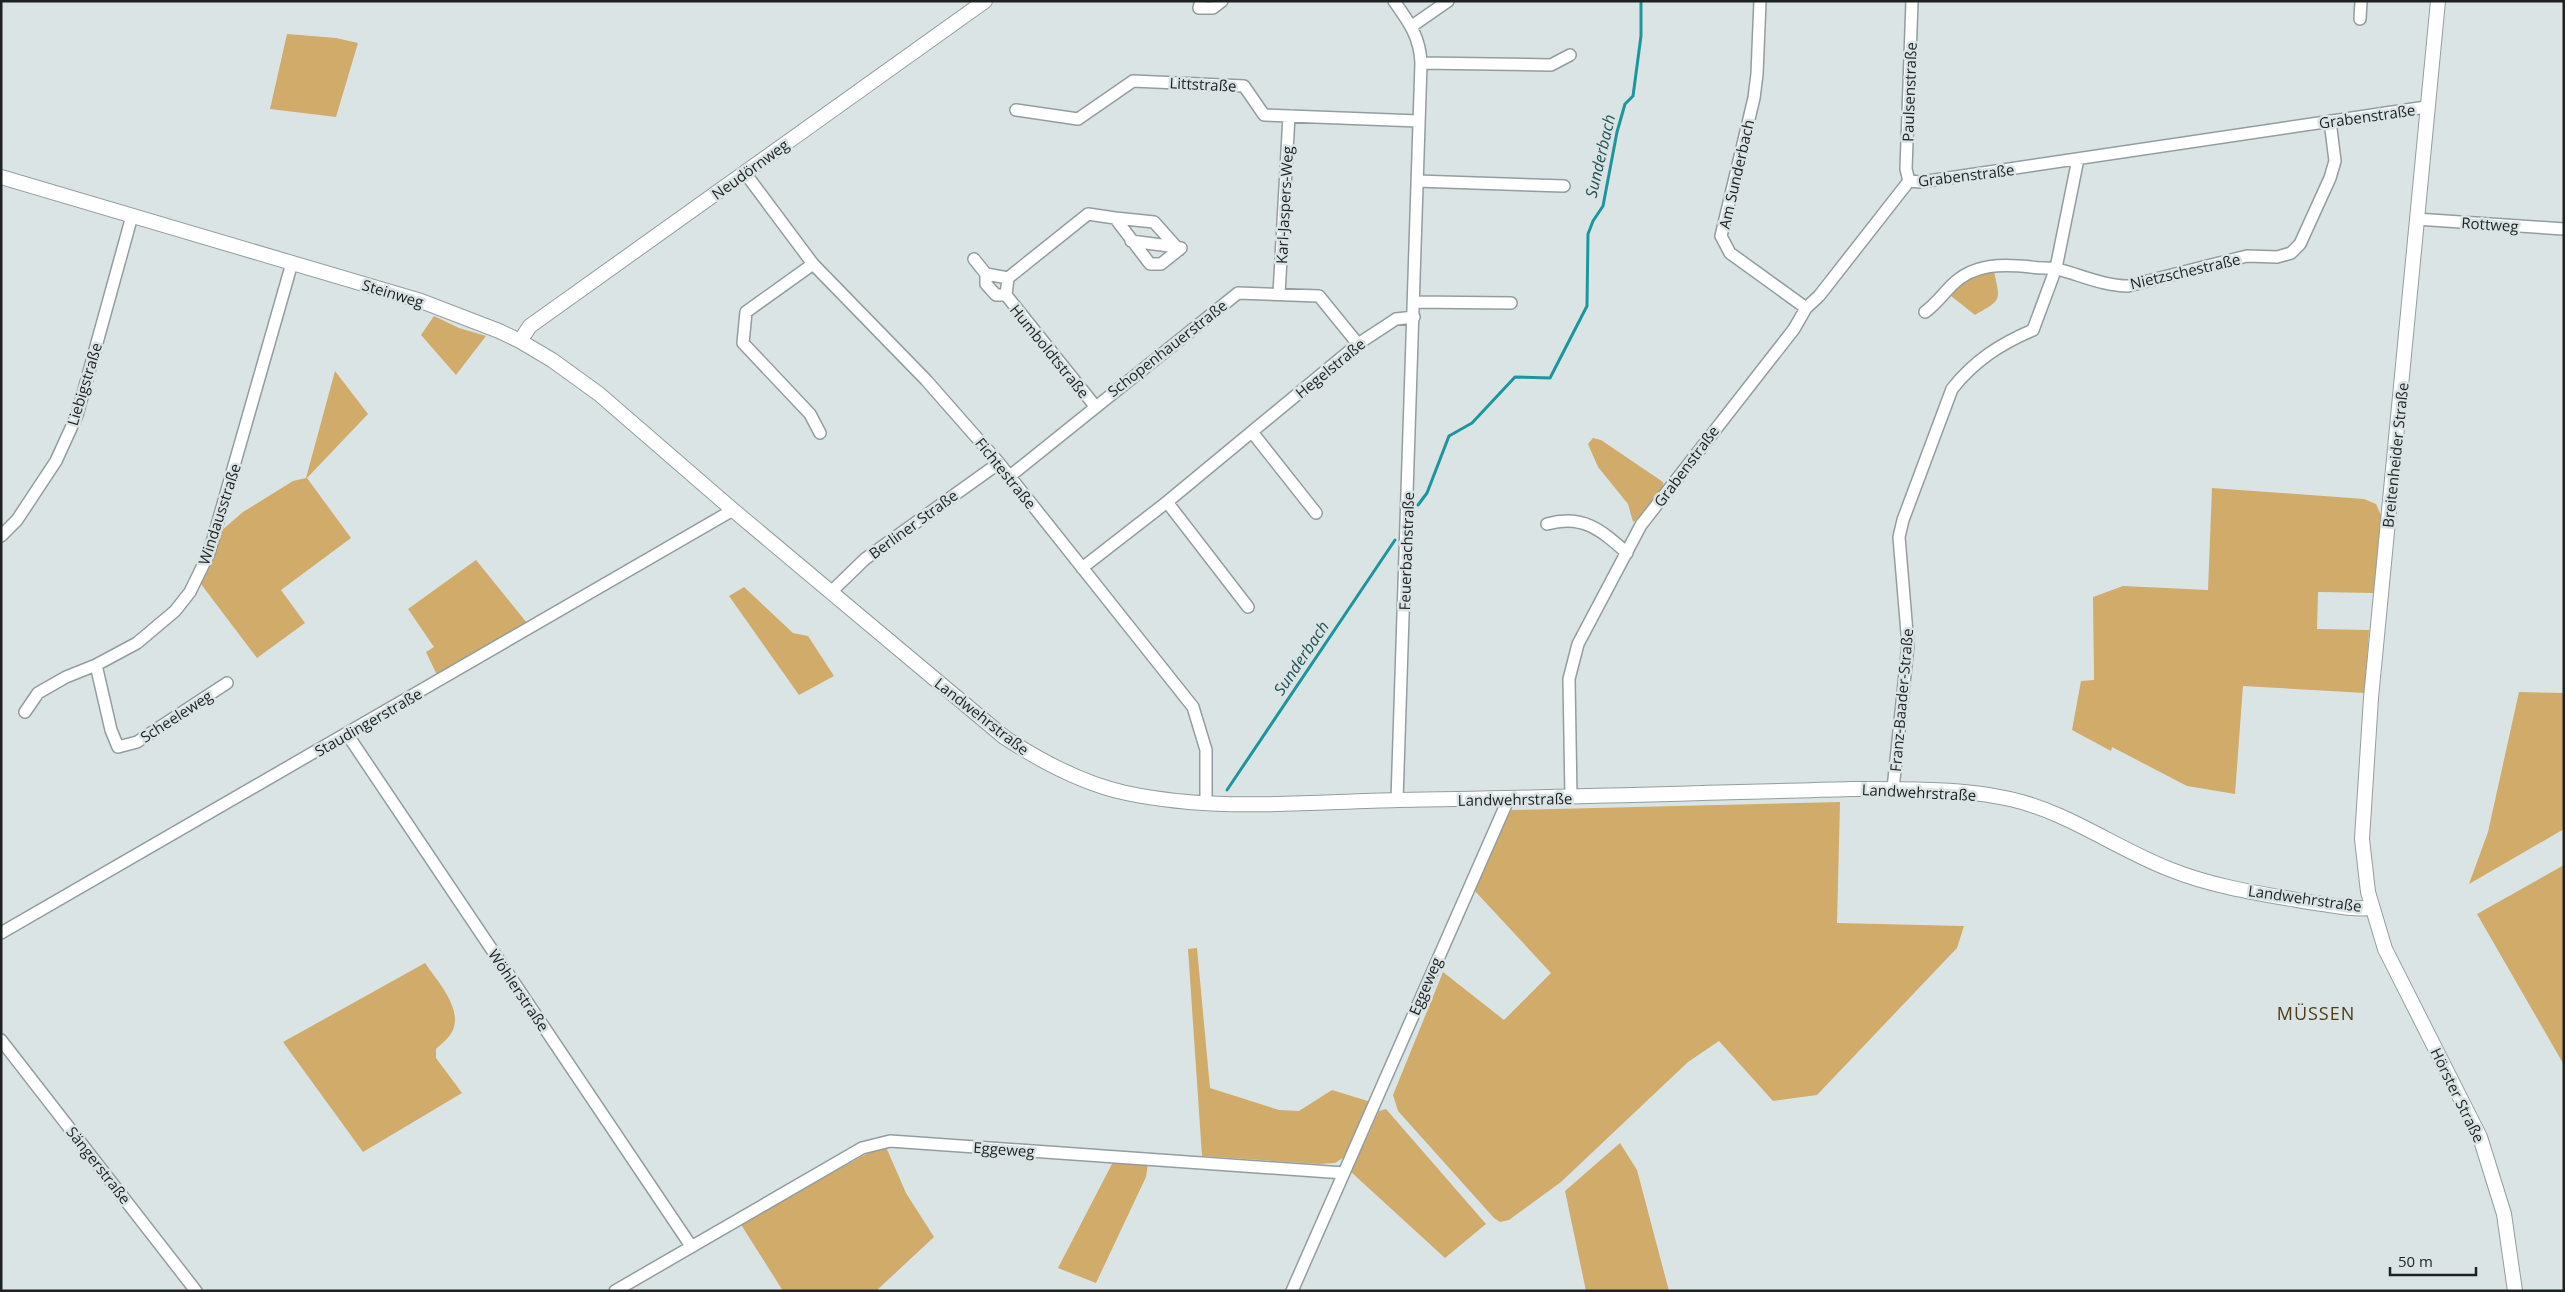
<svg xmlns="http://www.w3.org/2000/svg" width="2565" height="1292" font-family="'Open Sans',sans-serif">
	<rect width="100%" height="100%" fill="#dbe4e5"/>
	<path fill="#d1ab69" d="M 287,34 L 336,38 L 358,43 L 336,117 L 270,109 Z
		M 1994,271 C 2000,301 2003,299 1975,315 L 1951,296 C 1964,281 1974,274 1994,271 Z
		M 434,316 L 459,328 L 486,336 L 456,375 L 421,335 Z
		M 335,371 L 368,414 L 307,478 L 351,538 L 281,590 L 305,623 L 257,658 L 201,584 L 221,531 L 243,512 L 293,481 L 306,478 Z
		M 1593,438 L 1601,440 L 1663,482 C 1667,493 1642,517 1633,522 L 1628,504 L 1598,467 L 1588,444 Z
		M 2212,488 L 2364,499 L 2376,504 L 2381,515 L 2374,593 L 2318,592 L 2317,629 L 2369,630 L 2365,693 L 2243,686 L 2235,794 L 2187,786 L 2112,747 L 2111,751 L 2072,730 L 2081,681 L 2094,680 L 2093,597 L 2123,586 L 2208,590 Z
		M 476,560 L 527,623 L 437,675 L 426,652 L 434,647 L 408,609 Z
		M 744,587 L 793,633 L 808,636 L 834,676 L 799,695 L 729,596 Z
		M 2519,692 L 2564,693 L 2564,829 L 2469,884 L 2488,832 Z
		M 1840,802 L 1837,923 L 1964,926 L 1957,948 L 1817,1095 L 1773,1101 L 1719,1041 L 1688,1062 L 1561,1182 L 1509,1220 L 1500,1222 L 1494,1218 L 1398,1111 L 1393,1095 L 1443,972 L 1504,1020 L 1551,973 L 1474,890 L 1511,810 Z
		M 2564,865 L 2564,1065 L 2477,914 Z
		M 1197,948 L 1210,1088 L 1279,1110 L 1299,1111 L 1332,1090 L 1371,1102 L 1346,1156 L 1335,1163 L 1319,1164 L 1202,1156 L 1188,949 Z
		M 425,963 C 437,981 464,1009 452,1032 C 449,1038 441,1044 436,1049 L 436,1058 L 462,1093 L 363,1152 L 283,1042 Z
		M 1386,1109 L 1486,1224 L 1445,1258 L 1351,1172 L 1379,1111 Z
		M 1620,1143 L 1637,1170 L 1669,1291 L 1586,1291 L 1565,1191 Z
		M 886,1147 L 906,1193 L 934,1237 L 876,1291 L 783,1291 L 740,1223 L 868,1153 Z
		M 1113,1162 L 1148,1164 L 1146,1177 L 1096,1283 L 1058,1268 Z"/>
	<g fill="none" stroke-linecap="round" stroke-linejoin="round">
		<path stroke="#1c969e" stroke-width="3" d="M 1418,505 L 1427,493 L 1449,436 L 1472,423 L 1515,377 L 1550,378 L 1587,306 L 1588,234 L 1593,221 L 1603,206 L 1617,132 L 1625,104 L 1633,96 L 1641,36 L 1641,1
			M 1227,790 L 1395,540"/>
		<defs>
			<path id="minor" d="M 1201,1 L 1199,8 L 1213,8 L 1222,1
				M 1394,1 C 1409,22 1420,37 1421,63 L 1397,800
				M 1760,1 L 1757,74 L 1754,98 L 1721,236 L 1730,253 L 1806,308
				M 2360,19 L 2361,1
				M 1412,26 L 1448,1
				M 1421,63 L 1551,65 L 1570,55
				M 1016,110 L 1078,119 L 1133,81 L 1244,86 L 1264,115 L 1418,121
				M 745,173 L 813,264 L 926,380 L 999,463 L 1193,707 L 1206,750 L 1206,804
				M 1417,181 L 1564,186
				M 1909,181 L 1921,182 L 2426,107
				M 1909,181 L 1906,169 L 1912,1
				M 1115,218 L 1154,222 L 1179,250
				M 2416,219 L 2564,229
				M 1131,241 L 1177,247
				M 974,259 L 986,274 L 1008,278 L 1006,295 L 1095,406
				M 813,264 L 746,312 L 743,343 L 810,414 L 820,433
				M 986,274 L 986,284 L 996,295 L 1006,295
				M 1008,278 L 1088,214 L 1115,218 L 1150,264 L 1161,264 L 1181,248
				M 1279,294 L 1289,116
				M 1414,302 L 1511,303
				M 1925,312 C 1936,304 1943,294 1952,285 C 1974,263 2003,264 2031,267 C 2041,269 2052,267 2061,270 C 2083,276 2105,286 2128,286 L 2247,256 L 2277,257 L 2291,253 L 2300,244 L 2330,178 L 2335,161 L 2330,121
				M 1252,432 L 1316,513
				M 1010,476 L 1238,293 L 1319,296 L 1358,344
				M 1167,502 L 1248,607
				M 1547,524 C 1583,514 1601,530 1627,553
				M 1,536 L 17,520 L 56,461 L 77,415 L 132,216
				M 1082,568 L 1167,502 L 1358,344 L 1396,319 L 1414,317
				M 832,591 L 865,559 L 999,463
				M 96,665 L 111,730 L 118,747 L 137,742 L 227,683
				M 25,712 L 38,693 L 66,677 L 96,665 L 137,643 L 175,611 L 190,592 L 209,553 L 292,263
				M 347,734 L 691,1246
				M 1893,789 L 1908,645 L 1899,537 L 1903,520 L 1952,389 C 1974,361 2000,344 2033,330 L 2056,268 L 2078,159
				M 1571,797 L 1569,679 L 1578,644 L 1641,525 L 1794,329 L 1806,308 L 1819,296 L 1909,181
				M 1,933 L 733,510
				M 1,1040 L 196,1291
				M 615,1291 L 862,1148 L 890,1141 L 1344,1173
				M 1292,1291 L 1508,800"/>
			<path id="tertiary" d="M 2438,1 L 2371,698 L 2362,839 L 2368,892 L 2385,949 L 2480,1137 L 2504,1214 L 2515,1291
				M 1,177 L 421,301 L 499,331 L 520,341 L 552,360 L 599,394 L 733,510 L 1004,737 C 1039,760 1084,784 1126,793 C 1216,812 1306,802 1398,800 C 1549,798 1701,793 1852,789 C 1901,789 1963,788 2010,799 C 2068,812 2115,848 2169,869 C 2213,887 2262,894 2309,902 C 2330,905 2351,910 2372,908
				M 520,341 L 530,326 L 985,1"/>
		</defs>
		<use href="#minor" stroke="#949d9e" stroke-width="14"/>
		<use href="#tertiary" stroke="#949d9e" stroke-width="16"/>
		<use href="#minor" stroke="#fff" stroke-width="11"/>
		<use href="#tertiary" stroke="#fff" stroke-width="14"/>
	</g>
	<g text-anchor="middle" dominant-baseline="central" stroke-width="5" stroke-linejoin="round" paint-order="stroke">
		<g font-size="15" fill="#1e2121" stroke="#dbe4e5">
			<text transform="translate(1203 84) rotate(3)">Littstraße</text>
			<text transform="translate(1909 92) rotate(-88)">Paulsenstraße</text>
			<text transform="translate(2367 116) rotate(-8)">Grabenstraße</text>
			<text transform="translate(750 169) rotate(-36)">Neudörnweg</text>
			<text transform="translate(1736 174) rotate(-77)">Am Sunderbach</text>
			<text transform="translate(1966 175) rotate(-7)">Grabenstraße</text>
			<text transform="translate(1284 205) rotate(-87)">Karl-Jaspers-Weg</text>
			<text transform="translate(2490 224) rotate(4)">Rottweg</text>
			<text transform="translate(2185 271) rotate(-13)">Nietzschestraße</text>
			<text transform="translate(393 293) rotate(17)">Steinweg</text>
			<text transform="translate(1167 348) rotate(-38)">Schopenhauerstraße</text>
			<text transform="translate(1050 351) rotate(51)">Humboldtstraße</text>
			<text transform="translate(1330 368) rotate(-39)">Hegelstraße</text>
			<text transform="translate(84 384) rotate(-73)">Liebigstraße</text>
			<text transform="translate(2395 455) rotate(-84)">Breitenheider Straße</text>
			<text transform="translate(1686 466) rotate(-53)">Grabenstraße</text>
			<text transform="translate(1006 473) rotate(51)">Fichtestraße</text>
			<text transform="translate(219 514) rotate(-72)">Windausstraße</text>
			<text transform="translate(913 524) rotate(-36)">Berliner Straße</text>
			<text transform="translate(1406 551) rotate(-88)">Feuerbachstraße</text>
			<text transform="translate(1901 700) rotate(-85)">Franz-Baader-Straße</text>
			<text transform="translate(176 716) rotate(-33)">Scheeleweg</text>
			<text transform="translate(982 716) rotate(38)">Landwehrstraße</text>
			<text transform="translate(368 722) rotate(-30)">Staudingerstraße</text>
			<text transform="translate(1919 792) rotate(3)">Landwehrstraße</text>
			<text transform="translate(1515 799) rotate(-1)">Landwehrstraße</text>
			<text transform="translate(2305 898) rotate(8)">Landwehrstraße</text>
			<text transform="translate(1425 986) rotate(-67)">Eggeweg</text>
			<text transform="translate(519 990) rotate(56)">Wöhlerstraße</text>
			<text transform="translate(2458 1095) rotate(64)">Hörster Straße</text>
			<text transform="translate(1004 1149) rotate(4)">Eggeweg</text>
			<text transform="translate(99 1165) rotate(52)">Sängerstraße</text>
		</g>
		<g font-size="16" font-style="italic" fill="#225255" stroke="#dbe4e5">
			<text transform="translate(1600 156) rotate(-77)">Sunderbach</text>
			<text transform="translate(1301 658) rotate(-56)">Sunderbach</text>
		</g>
		<g font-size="18" letter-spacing="1" fill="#4e3a14" stroke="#dbe4e5">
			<text x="2316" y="1013">MÜSSEN</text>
		</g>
	</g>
	<rect width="2565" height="1292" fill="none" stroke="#1e2121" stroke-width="5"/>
	<path d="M2390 1267v8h86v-8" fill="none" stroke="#1e2121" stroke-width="2.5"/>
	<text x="2398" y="1267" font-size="15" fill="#1e2121" stroke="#dbe4e5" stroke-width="4" paint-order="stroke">50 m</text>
</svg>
